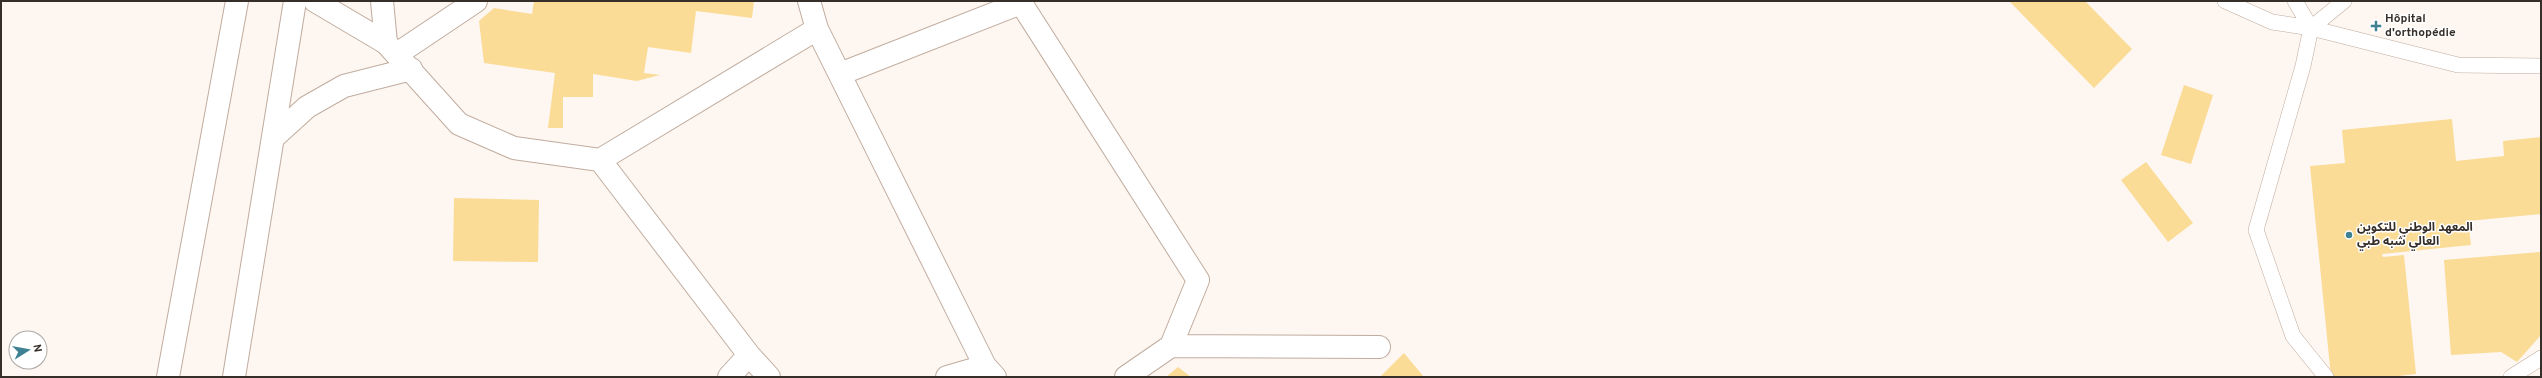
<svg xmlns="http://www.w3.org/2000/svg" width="2542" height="378" font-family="Overpass,'Noto Sans Arabic',sans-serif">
	<rect width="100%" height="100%" fill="#fef6f0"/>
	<path fill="#fadc97" d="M 534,1 L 754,1 L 752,18 L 696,11 L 691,53 L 648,47 L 644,73 L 660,75 L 637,81 L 593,74 L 593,97 L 563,97 L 563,128 L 548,128 L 555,73 L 484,63 L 479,21 L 494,8 L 532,14 Z
		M 2085,1 L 2132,49 L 2094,88 L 2010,2 Z
		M 2184,85 L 2213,95 L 2191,164 L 2161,155 Z
		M 2452,119 L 2456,161 L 2504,156 L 2503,141 L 2541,137 L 2541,214 L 2468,221 L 2471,245 L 2382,254 L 2383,257 L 2404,255 L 2416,374 L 2389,377 L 2331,377 L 2310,166 L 2345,163 L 2342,130 Z
		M 2146,162 L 2193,223 L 2168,242 L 2121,180 Z
		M 454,198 L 539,200 L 538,262 L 453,261 Z
		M 2540,252 L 2541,335 L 2517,362 L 2501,352 L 2451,355 L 2444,260 Z
		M 1404,353 L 1424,377 L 1380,377 Z
		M 1178,367 L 1191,377 L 1166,377 Z"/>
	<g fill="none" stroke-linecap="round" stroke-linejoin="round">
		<defs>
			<path id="lane" d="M 2225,1 L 2272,22 L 2311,28 L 2458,65 L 2541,66
				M 2295,1 L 2311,28
				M 2326,377 L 2293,336 L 2256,230 L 2303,66 L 2311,28 L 2344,1
				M 2511,377 L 2541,358"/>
			<path id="street" d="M 315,1 L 386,43 L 459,124 L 514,148 L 600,160
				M 809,1 L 817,29
				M 397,54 L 476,1
				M 840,74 L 1021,3 L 1198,280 L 1171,346 L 1126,377
				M 1171,346 L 1379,347
				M 749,355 L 600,160 L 817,29 L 985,366
				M 729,377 L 749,355 L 769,377
				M 947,377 L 985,366 L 995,377"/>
			<path id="secondary" d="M 382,1 L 386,43
				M 274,137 L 307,107 L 344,86 L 411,69
				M 168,377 L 237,1
				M 234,377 L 295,1"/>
		</defs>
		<use href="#lane" stroke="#c0ac9f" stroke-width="16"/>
		<use href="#street" stroke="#c0ac9f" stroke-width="24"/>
		<use href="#secondary" stroke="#c0ac9f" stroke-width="24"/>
		<use href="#lane" stroke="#fff" stroke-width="15"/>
		<use href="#street" stroke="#fff" stroke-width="22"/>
		<use href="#secondary" stroke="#fff" stroke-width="22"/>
	</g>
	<g fill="#3e8192" stroke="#fff" stroke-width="1.5">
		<path d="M2374 20h4v4h4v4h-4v4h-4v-4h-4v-4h4z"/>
		<circle cx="2349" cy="235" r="4"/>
	</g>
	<g text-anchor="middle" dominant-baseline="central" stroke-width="3" stroke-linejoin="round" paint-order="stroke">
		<g font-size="12" font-weight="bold" fill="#362e29" stroke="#fff" text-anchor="start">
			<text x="2385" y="19">Hôpital<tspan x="2385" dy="14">d'orthopédie</tspan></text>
			<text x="2357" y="228">المعهد الوطني للتكوين<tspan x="2357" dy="14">العالي شبه طبي</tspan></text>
		</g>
	</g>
	<rect width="2542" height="378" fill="none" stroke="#362e29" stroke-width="4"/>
	<g transform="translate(28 350) rotate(79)"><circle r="19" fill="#ffffff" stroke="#afaba9"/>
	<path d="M0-3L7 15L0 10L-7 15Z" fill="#3e8192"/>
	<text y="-6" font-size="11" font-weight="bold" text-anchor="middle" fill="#362e29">N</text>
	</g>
</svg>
